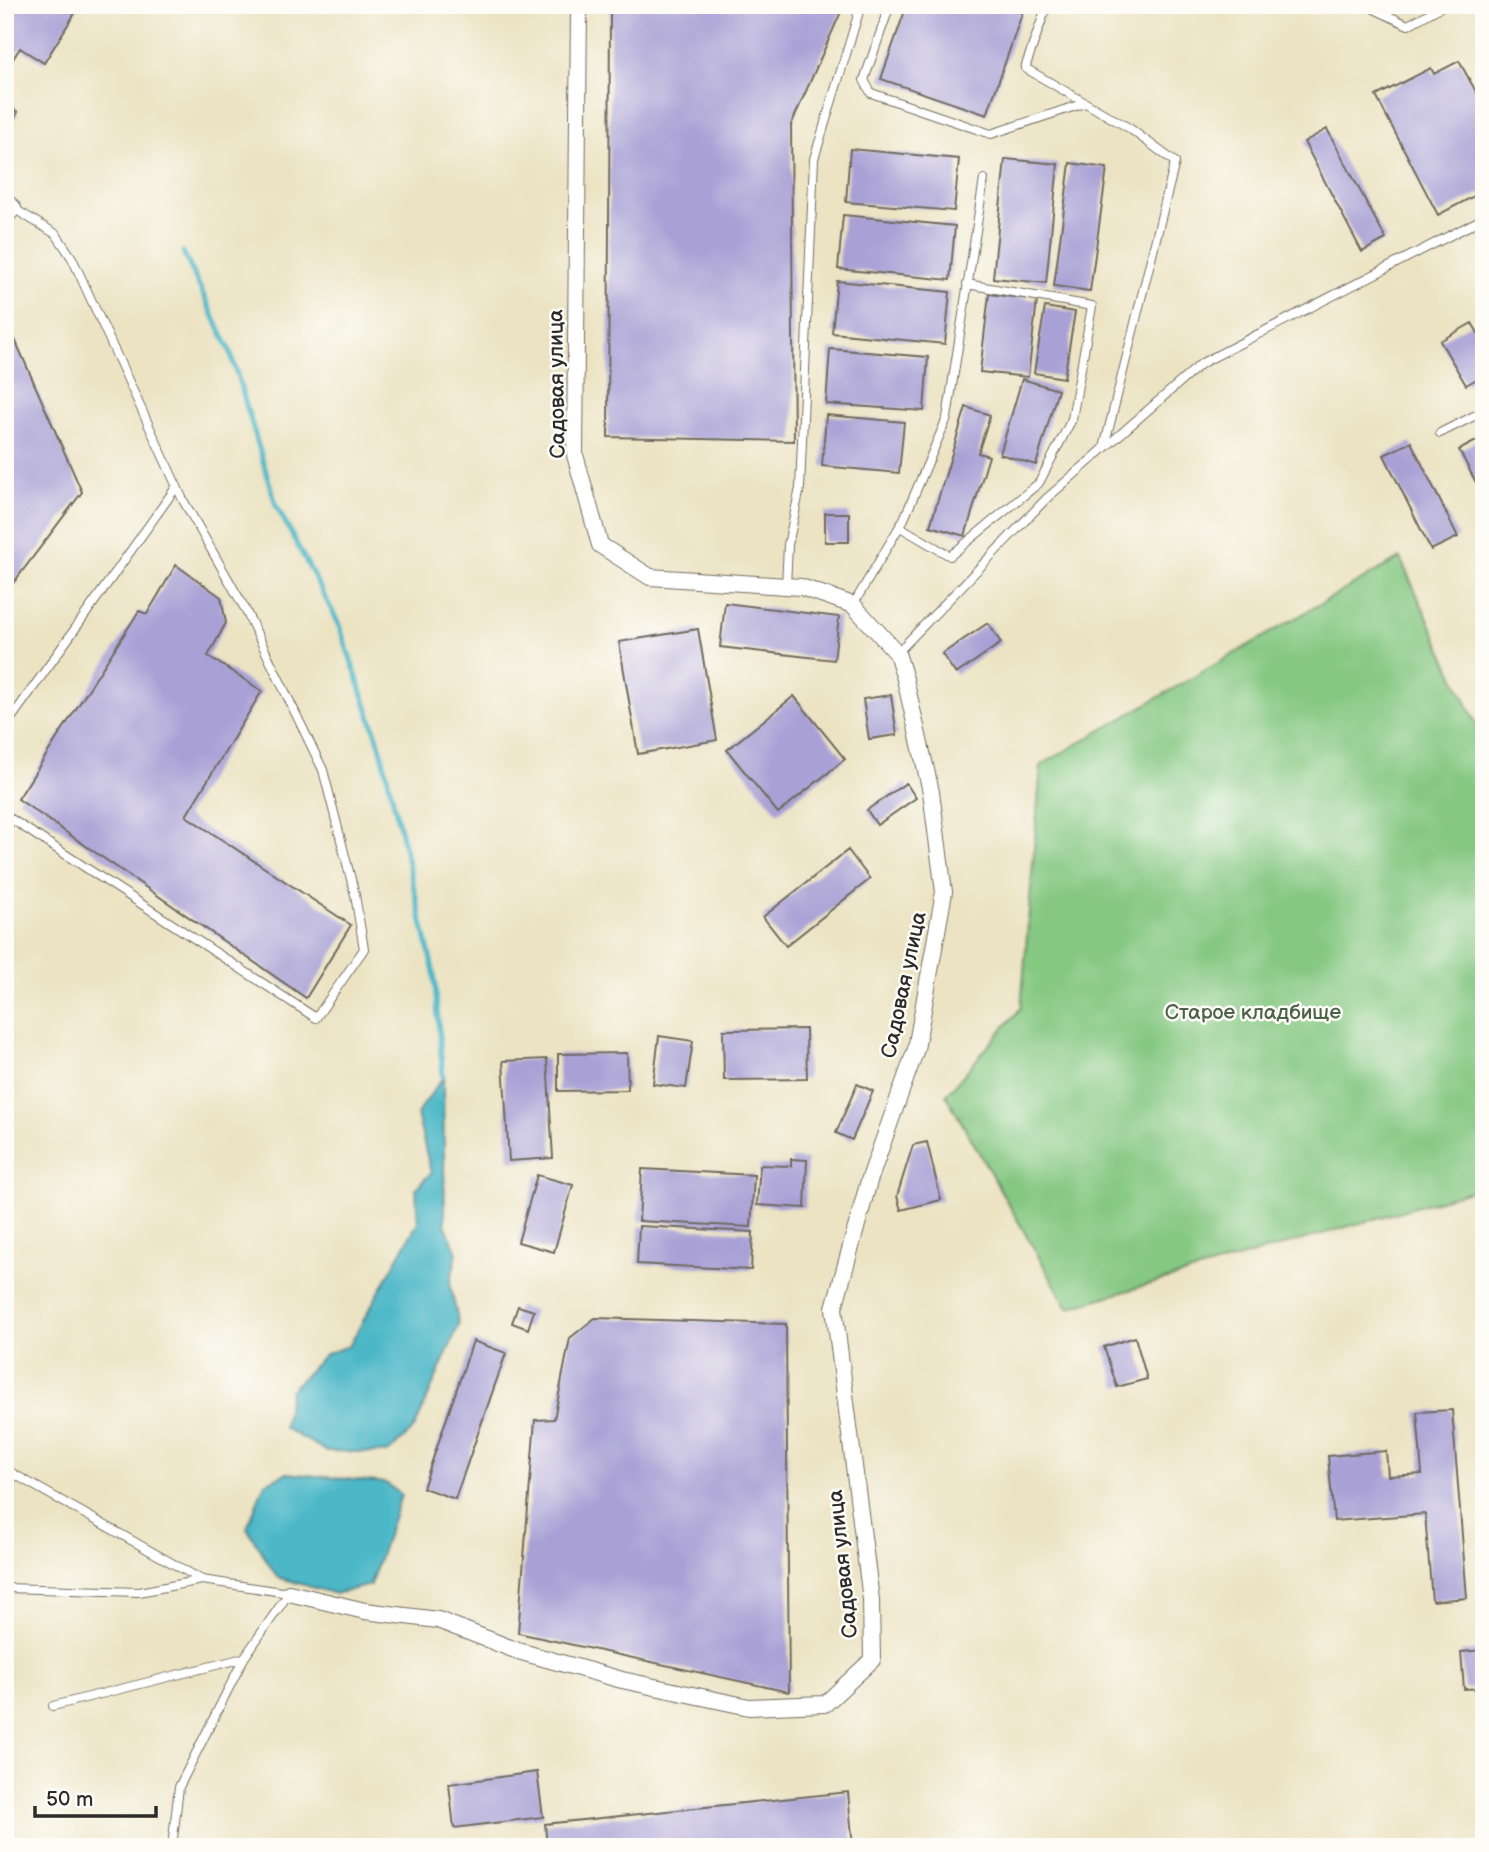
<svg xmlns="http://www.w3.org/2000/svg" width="1489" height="1852" font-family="'Balsamiq Sans',sans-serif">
	<rect width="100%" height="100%" fill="#fdfcf7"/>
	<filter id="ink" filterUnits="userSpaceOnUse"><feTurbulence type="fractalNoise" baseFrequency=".0143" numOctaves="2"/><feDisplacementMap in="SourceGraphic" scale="14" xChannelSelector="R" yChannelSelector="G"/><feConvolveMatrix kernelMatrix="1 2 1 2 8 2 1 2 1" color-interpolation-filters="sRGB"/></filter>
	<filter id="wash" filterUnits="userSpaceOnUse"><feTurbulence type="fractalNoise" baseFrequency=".00686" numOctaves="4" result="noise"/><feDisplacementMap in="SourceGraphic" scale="28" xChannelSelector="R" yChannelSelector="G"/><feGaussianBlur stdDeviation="1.57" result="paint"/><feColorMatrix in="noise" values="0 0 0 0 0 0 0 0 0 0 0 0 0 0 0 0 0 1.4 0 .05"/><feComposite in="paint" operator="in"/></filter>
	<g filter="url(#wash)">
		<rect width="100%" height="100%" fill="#ece3c3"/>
		<path fill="#85c882" stroke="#587a56" stroke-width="2" d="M 1400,558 L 1484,741 L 1484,1187 L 1068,1308 L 946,1095 L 1021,1008 L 1041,765 Z"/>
		<path fill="#4bb7c7" stroke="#3b7179" stroke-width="2" d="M 443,1077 L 445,1224 L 457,1253 L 450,1284 L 459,1325 L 414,1429 L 388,1453 L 326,1451 L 284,1428 L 290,1391 L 325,1354 L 349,1346 L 418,1222 L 416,1188 L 431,1173 L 417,1114 Z
			M 287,1473 L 386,1483 L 401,1495 L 370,1585 L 335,1594 L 277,1577 L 247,1528 L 265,1483 Z"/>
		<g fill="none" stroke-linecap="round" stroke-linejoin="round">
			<path stroke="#4bb7c7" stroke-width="5" d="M 183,252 L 230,351 L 276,505 L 338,622 L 380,745 L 434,973 L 443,1077"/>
		</g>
		<g id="blocks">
			<path fill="#a9a1d5" d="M 12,5 L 80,5 L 44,63 L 20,48 L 7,68 L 5,16 Z
				M 610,5 L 844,5 L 791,125 L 794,441 L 608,437 Z
				M 907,5 L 1025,5 L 987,115 L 881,79 Z
				M 1459,61 L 1484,106 L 1484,191 L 1438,215 L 1376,96 L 1431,68 L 1434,74 Z
				M 5,105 L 18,112 L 11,124 L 5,121 Z
				M 1327,129 L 1386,239 L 1362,252 L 1304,142 Z
				M 850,149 L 959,159 L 954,211 L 846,202 Z
				M 1005,159 L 1058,164 L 1046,283 L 993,278 Z
				M 1070,163 L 1107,168 L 1090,291 L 1054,286 Z
				M 843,215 L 955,226 L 950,280 L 838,269 Z
				M 837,281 L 950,292 L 945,344 L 832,333 Z
				M 989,294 L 1037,300 L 1028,377 L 980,372 Z
				M 1045,307 L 1075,312 L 1064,378 L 1034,373 Z
				M 5,317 L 82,492 L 5,594 Z
				M 1472,323 L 1484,343 L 1484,375 L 1466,385 L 1440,341 Z
				M 830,349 L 928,357 L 924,411 L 826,404 Z
				M 1022,379 L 1058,390 L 1036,465 L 1000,454 Z
				M 966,407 L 990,415 L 978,453 L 989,456 L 965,536 L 930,526 Z
				M 826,415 L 904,422 L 899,473 L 822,466 Z
				M 1484,437 L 1484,498 L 1459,450 Z
				M 1411,442 L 1458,537 L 1431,550 L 1384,455 Z
				M 825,513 L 849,513 L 849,542 L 825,542 Z
				M 176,565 L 221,597 L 226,623 L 208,656 L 262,691 L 186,816 L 351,925 L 306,998 L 18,799 L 139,611 L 147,614 Z
				M 725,603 L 839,617 L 834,660 L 720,647 Z
				M 988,623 L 1001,643 L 956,674 L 942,654 Z
				M 698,629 L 717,740 L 638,754 L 619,642 Z
				M 891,695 L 897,735 L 869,739 L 863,699 Z
				M 794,696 L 845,759 L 778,813 L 727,750 Z
				M 906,783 L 916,798 L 877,825 L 867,810 Z
				M 848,850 L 870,879 L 786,946 L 763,917 Z
				M 806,1029 L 807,1079 L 724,1080 L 723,1030 Z
				M 659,1036 L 693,1041 L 686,1088 L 653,1084 Z
				M 627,1053 L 628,1090 L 558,1091 L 558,1054 Z
				M 547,1059 L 553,1158 L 509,1161 L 503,1061 Z
				M 857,1084 L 873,1091 L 852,1140 L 836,1133 Z
				M 927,1142 L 941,1200 L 901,1210 L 897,1196 L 913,1145 Z
				M 791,1159 L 807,1160 L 805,1208 L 757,1205 L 760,1165 L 791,1166 Z
				M 642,1169 L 754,1175 L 751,1227 L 639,1221 Z
				M 537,1175 L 573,1185 L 554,1252 L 518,1242 Z
				M 639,1226 L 753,1232 L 751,1270 L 637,1264 Z
				M 518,1306 L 534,1311 L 528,1329 L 512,1323 Z
				M 595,1318 L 786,1324 L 789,1692 L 518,1633 L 535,1420 L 554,1419 L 570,1338 Z
				M 1135,1337 L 1147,1379 L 1117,1387 L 1104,1347 Z
				M 473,1341 L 506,1353 L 455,1499 L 423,1488 Z
				M 1452,1410 L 1467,1598 L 1432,1601 L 1425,1514 L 1334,1521 L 1328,1456 L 1386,1451 L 1388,1476 L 1422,1474 L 1417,1412 Z
				M 1484,1650 L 1484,1688 L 1464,1689 L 1461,1652 Z
				M 537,1772 L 543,1817 L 454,1828 L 449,1784 Z
				M 848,1792 L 853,1847 L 547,1847 L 545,1824 Z
				M 1222,1842 L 1222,1847 L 1175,1847 L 1175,1845 Z"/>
		</g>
	</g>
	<g filter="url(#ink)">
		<use href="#blocks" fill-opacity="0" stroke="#6f6b60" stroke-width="2"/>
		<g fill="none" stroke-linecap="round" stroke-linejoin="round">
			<defs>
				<path id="lane" d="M 890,5 L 864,80 L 871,93 L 991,134 L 1085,103
					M 1047,5 L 1025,68 L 1129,128 L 1175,162 L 1104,448
					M 1372,5 L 1374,9 L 1408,25 L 1444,5
					M 1440,433 L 1484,411
					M 900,527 L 950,556 L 1039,483 L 1072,419 L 1092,306 L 967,284
					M 786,586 L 788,545 L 800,488 L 814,159 L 861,5
					M 853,605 L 904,519 L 947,418 L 984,179
					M 897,653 L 1046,499 L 1202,363 L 1484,218
					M 5,727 L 177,486
					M 5,815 L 316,1018 L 364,949 L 355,895 L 323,770 L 244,607 L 183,500 L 72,258 L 56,234 L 13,208
					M 5,1469 L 202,1580
					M 5,1588 L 139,1592 L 202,1580 L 289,1593 L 244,1658 L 179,1787 L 172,1847
					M 53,1706 L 244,1658"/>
				<path id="street" d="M 5,201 L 13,208 L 5,218
					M 289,1593 L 365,1611 L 438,1620 L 518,1651 L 622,1680 L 749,1707 L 825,1704 L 872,1660 L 871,1600 L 834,1308 L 869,1181 L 916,1049 L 944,892 L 931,792 L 905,679 L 897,653 L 853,605 L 801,587 L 650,577 L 600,545 L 575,455 L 579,5"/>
			</defs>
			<use href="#lane" stroke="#6f6b60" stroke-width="10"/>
			<use href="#street" stroke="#6f6b60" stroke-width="18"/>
			<use href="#lane" stroke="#fff" stroke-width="8"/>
			<use href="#street" stroke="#fff" stroke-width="16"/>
		</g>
	</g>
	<g text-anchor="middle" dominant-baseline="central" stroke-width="5" stroke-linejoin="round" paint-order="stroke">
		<g font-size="21" fill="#2b2b2b" stroke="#fdfcf7">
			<text transform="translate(557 384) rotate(-91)">Садовая улица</text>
			<text transform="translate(904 985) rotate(-78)">Садовая улица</text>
			<text transform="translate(843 1564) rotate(-96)">Садовая улица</text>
		</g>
		<g font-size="21" fill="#4a6249" stroke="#fdfcf7">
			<text x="1253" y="1012">Старое кладбище</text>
		</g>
	</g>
	<rect width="1489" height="1852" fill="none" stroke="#fdfcf7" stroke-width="28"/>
	<path d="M35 1806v10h121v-10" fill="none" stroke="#2b2b2b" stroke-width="3.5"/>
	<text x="46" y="1806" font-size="21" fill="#2b2b2b" stroke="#fdfcf7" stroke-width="5" paint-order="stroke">50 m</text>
</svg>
